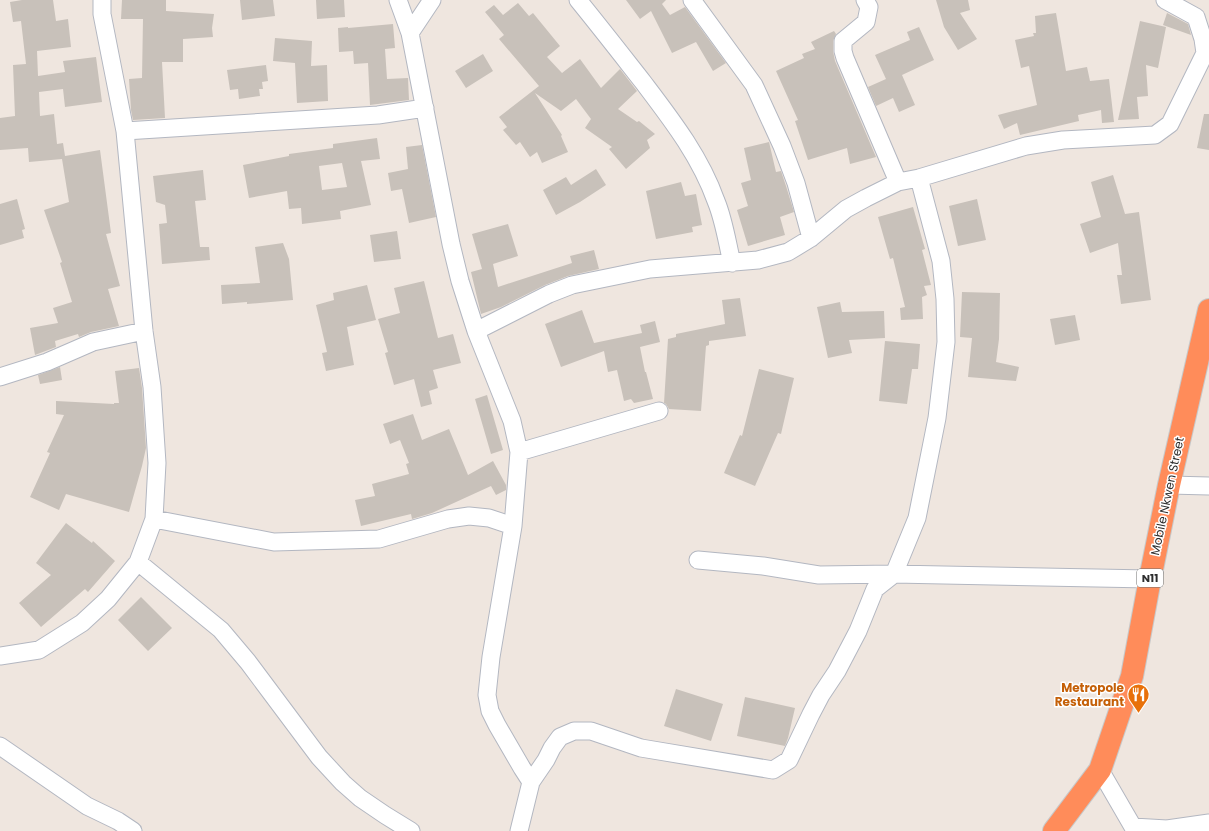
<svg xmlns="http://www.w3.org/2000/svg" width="1209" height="831" font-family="Poppins,sans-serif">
	<rect width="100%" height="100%" fill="#efe6df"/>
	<path fill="#c8c1ba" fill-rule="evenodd" d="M 22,0 L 53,0 L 56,21 L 68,19 L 71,47 L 37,51 L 38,76 L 65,72 L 63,61 L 96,57 L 102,102 L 65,107 L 63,89 L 39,92 L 40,116 L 54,114 L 57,144 L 63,143 L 65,156 L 100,150 L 111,233 L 106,234 L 120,286 L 108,289 L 119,326 L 91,332 L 79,337 L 78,334 L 55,341 L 56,347 L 35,355 L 30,328 L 58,323 L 53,308 L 72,302 L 60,263 L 62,262 L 44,210 L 69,202 L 62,159 L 29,162 L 28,148 L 0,150 L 0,118 L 15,116 L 13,65 L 26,64 L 21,21 L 13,22 L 10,2 Z
		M 122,0 L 166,0 L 166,11 L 214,14 L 212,28 L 213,37 L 183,39 L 183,62 L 162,62 L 165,118 L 133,120 L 131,110 L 129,79 L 142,78 L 143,19 L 121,19 Z
		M 240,0 L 273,0 L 275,16 L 242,20 Z
		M 316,0 L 344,0 L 345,17 L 317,19 Z
		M 626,0 L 666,0 L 662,4 L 670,15 L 685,7 L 726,63 L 713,71 L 696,42 L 672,53 L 651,11 L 640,19 Z
		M 936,0 L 968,0 L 970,10 L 960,13 L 977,39 L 958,50 L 944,27 Z
		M 518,3 L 529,16 L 533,13 L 560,46 L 547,57 L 562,73 L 580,59 L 601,88 L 620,69 L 637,91 L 618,109 L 637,122 L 639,121 L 655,134 L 647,140 L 650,148 L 626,169 L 609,149 L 612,147 L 585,128 L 591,119 L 576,99 L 561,111 L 535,93 L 562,135 L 561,136 L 568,152 L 542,163 L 537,152 L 530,157 L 520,142 L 516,145 L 503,130 L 507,127 L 499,117 L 539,86 L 499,39 L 504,35 L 485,12 L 494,5 L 503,15 Z
		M 1056,13 L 1066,71 L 1087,67 L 1090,81 L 1109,79 L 1114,122 L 1102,123 L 1101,110 L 1078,115 L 1079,121 L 1020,135 L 1017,123 L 1004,129 L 998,115 L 1037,105 L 1029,66 L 1021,68 L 1015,40 L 1034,36 L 1033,33 L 1036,33 L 1035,16 Z
		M 1167,13 L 1188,24 L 1191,35 L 1163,25 Z
		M 1140,21 L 1166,27 L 1158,68 L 1146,65 L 1148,96 L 1137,97 L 1139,119 L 1118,120 Z
		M 393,24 L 395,48 L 385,49 L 387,79 L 408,78 L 409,100 L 370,105 L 368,63 L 354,64 L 353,51 L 339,52 L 338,28 L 348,27 L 348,28 Z
		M 919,27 L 934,60 L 902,75 L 915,105 L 899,112 L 893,98 L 876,106 L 868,87 L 886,79 L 875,55 L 910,40 L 907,32 Z
		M 834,31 L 836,34 L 833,41 L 833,51 L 835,61 L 876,157 L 850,164 L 847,148 L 808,160 L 795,121 L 798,120 L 776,71 L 804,58 L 802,54 L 815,49 L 811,42 Z
		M 275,38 L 312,41 L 311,66 L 327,65 L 328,101 L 297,103 L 295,63 L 273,61 Z
		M 483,54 L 493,71 L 466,88 L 455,71 Z
		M 266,65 L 268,81 L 262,82 L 263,89 L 259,89 L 260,96 L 239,99 L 238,89 L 230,90 L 227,70 Z
		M 1204,114 L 1209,114 L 1209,150 L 1197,148 Z
		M 377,138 L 380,159 L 361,161 L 371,205 L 340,211 L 341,219 L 302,224 L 301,208 L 289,209 L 287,191 L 249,198 L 243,165 L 289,156 L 289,154 L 333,148 L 333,144 ZM 342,163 L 347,187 L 322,190 L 319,166 Z
		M 769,142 L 776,172 L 781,171 L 786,186 L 794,212 L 780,217 L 785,235 L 748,246 L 737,210 L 748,206 L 741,183 L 751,180 L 744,148 Z
		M 422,145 L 436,217 L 409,223 L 402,189 L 391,191 L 388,173 L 408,169 L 406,147 Z
		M 596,169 L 606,185 L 580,202 L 556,215 L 543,190 L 566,177 L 571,185 Z
		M 203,170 L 206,200 L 195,201 L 200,247 L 209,247 L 210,260 L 162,264 L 159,224 L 167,223 L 165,205 L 156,202 L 153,176 Z
		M 1113,175 L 1125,214 L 1139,212 L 1151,300 L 1121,304 L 1117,275 L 1122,275 L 1118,243 L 1090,253 L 1080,224 L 1101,217 L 1091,182 Z
		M 681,182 L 685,196 L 696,194 L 702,225 L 692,227 L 693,232 L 656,239 L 646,191 Z
		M 17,199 L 25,229 L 22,230 L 24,238 L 0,245 L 0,204 Z
		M 977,199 L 986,240 L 958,246 L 949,206 Z
		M 913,207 L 925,249 L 922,250 L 931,285 L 924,286 L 927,295 L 922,297 L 923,319 L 901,320 L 900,308 L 905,307 L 893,258 L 890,259 L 878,217 Z
		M 508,224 L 518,256 L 493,264 L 498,287 L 572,263 L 570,256 L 594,250 L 599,269 L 568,276 L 545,285 L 501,307 L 481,314 L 471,272 L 482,269 L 472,234 Z
		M 397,231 L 401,259 L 374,262 L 370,235 Z
		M 283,243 L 289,259 L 293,300 L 247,304 L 247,302 L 222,304 L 221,285 L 260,283 L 255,247 Z
		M 424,281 L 438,338 L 453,334 L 461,363 L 433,370 L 438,388 L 429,391 L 432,404 L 421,407 L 414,379 L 394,385 L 385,353 L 388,352 L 378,319 L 400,313 L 394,288 Z
		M 367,285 L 376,320 L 347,327 L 354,365 L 326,371 L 322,353 L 327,352 L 316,305 L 334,300 L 333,293 Z
		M 962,292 L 1000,293 L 999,339 L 996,362 L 1019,367 L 1016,381 L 968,377 L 972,338 L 960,337 Z
		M 740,298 L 746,336 L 709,341 L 709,345 L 706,346 L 701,411 L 669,409 L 666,404 L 664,403 L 668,339 L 676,337 L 676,334 L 725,324 L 722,300 Z
		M 840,302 L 842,312 L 884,311 L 885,338 L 849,340 L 852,353 L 828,358 L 817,307 Z
		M 582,310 L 594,343 L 642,333 L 640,325 L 655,321 L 660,342 L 640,347 L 645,372 L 646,372 L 653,399 L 634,403 L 631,399 L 624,401 L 617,370 L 608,372 L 604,351 L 561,367 L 545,324 Z
		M 1075,315 L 1080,340 L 1055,345 L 1050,319 Z
		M 885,341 L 920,344 L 918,369 L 912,369 L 907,404 L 879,401 Z
		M 60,367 L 62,380 L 40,384 L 38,375 Z
		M 139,368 L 142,388 L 146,448 L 142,466 L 129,512 L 66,494 L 59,510 L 30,497 L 50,453 L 47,452 L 64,415 L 56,414 L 56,401 L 114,404 L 114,403 L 119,403 L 115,371 Z
		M 759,369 L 794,378 L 781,434 L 778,433 L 755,486 L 724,473 L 740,435 L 742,436 Z
		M 487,395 L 503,450 L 491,454 L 475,399 Z
		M 413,414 L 422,440 L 449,429 L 468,475 L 493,461 L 506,485 L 506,490 L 496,495 L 491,486 L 432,513 L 412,519 L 411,514 L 361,526 L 355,500 L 375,496 L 372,484 L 409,474 L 406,464 L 409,463 L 400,440 L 390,444 L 383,424 Z
		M 66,523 L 92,543 L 93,541 L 115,561 L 88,592 L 85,589 L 41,627 L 19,603 L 51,575 L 36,563 Z
		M 141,597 L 172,628 L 148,651 L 118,620 Z
		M 676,689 L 723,704 L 711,741 L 664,726 Z
		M 745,697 L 795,708 L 788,738 L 785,746 L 737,736 Z"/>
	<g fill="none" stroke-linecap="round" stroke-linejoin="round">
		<defs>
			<path id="minor" d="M 398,0 L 410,33 L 451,244 L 460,281 L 476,331 L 512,421 L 519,452 L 513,526 L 491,657 L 487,695 L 490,711 L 497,725 L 522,768 L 531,782 L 519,831
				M 578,0 C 600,27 621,54 643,82 C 671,119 700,156 716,201 C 724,220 727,242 732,263
				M 692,0 L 754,85 L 782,146 L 796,183 L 811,238
				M 865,0 L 869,7 L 866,22 L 843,41 L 843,51 L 845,58 L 898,182
				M 410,33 L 432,0
				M 125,131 L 378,115 L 425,108
				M 476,331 L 549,294 L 572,285 L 650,269 L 758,260 L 788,252 L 811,238 L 846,209 L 866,198 L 898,182 L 919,178 L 1026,146 L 1063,140 L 1155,135 L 1170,124 L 1205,53 L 1203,39 L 1196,17 L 1165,0
				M 0,377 L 47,362 L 77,349 L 93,342 L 144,331
				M 519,452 L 659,411
				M 1169,485 L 1209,486
				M 154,519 L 274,542 L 379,539 L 448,519 L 469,516 L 489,518 L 513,526
				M 698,560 L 763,566 L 819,575 L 894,574 L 1150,579
				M 138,562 L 221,630 L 248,662 L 319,757 L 343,783 L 360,798 L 385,815 L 411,831
				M 0,656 L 39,650 L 82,623 L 108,599 L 138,562 L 154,519 L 157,463 L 152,387 L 144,331 L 125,131 L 102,14 L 102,0
				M 0,746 L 87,806 L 118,821 L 133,831
				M 1100,770 L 1133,827 L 1167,829 L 1209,823
				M 531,782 L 546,760 L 552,748 L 560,737 L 574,731 L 591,731 L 641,748 L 773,770 L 789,760 L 811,714 L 821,695 L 837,671 L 858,631 L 875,589 L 894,574 L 917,518 L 937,418 L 946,342 L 945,299 L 941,261 L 919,178"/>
			<path id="highway" d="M 1054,831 L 1100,770 L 1132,676 L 1150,579 L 1169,485 L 1209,310"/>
		</defs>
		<use href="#minor" stroke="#b3b7c1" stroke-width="19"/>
		<use href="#highway" stroke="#c8c8c8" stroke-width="24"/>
		<use href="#minor" stroke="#fff" stroke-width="17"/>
		<use href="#highway" stroke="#ff8c5a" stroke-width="22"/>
	</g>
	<defs>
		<symbol id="restaurant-pin" viewBox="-11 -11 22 30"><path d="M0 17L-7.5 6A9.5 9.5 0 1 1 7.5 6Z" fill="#e8710a" stroke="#fff"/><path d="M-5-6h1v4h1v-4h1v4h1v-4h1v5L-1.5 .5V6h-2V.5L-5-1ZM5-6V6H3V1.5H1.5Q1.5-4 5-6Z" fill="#fff"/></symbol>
	</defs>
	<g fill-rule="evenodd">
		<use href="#restaurant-pin" x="1126" y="682" width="25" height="34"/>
	</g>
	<g text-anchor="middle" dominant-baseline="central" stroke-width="3" stroke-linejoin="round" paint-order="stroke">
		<rect fill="#fff" stroke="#6c6c6c" stroke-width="1" x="1137" y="569" width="26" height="18" rx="3"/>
		<g font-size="11" font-weight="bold" fill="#2d2d2d">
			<text x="1150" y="578">N11</text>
		</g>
		<g font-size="12" fill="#2d2d2d" stroke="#fff">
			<text transform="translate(1167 496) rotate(-78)">Mobile Nkwen Street</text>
		</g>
		<g font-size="12" font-weight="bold" fill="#c56008" stroke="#fff" text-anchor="end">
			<text x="1124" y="687">Metropole<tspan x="1124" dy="14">Restaurant</tspan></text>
		</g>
	</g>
</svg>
